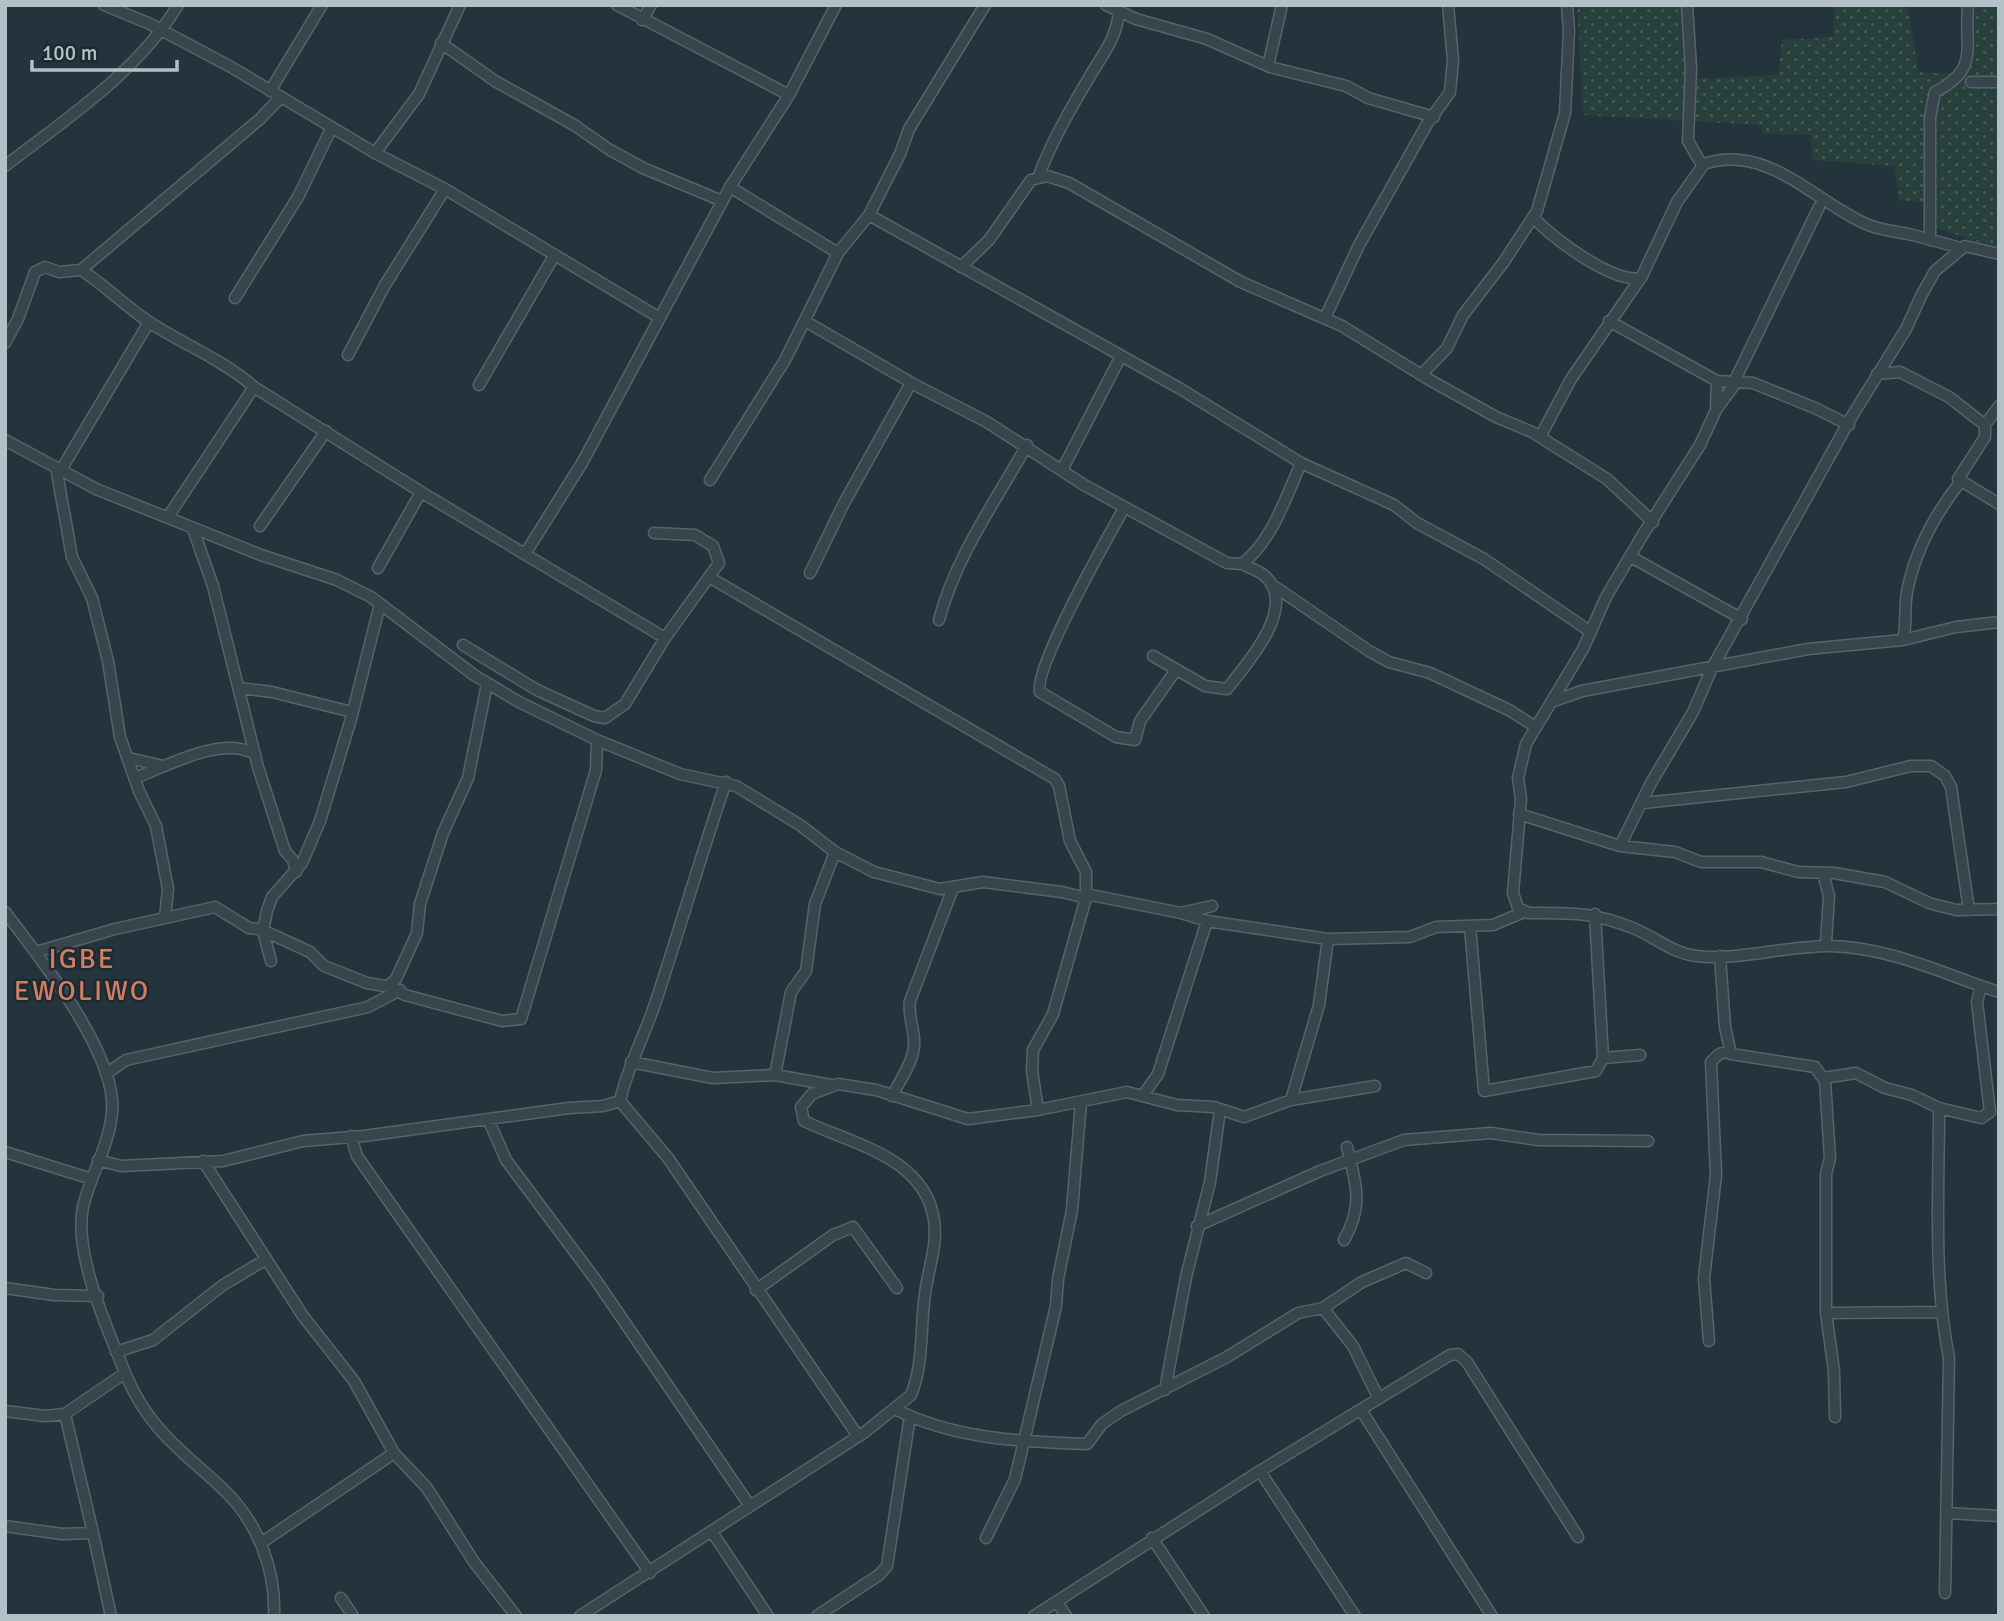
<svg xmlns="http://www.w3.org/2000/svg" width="2004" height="1621" font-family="Signika,sans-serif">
	<defs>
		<pattern id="grass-dots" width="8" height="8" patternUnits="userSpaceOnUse" patternTransform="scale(1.75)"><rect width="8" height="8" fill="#27403c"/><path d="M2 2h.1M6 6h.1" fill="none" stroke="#445a57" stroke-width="1.8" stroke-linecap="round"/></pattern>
	</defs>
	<rect width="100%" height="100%" fill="#24343d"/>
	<path fill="url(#grass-dots)" d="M 1577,5 L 1684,5 L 1686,79 L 1778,75 L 1782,40 L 1833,37 L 1834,5 L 1907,5 L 1919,72 L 1966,75 L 1971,5 L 1999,5 L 1999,249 L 1936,228 L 1936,204 L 1899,200 L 1894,166 L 1812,160 L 1811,135 L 1763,134 L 1761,125 L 1583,115 Z"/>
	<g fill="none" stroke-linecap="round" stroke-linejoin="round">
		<defs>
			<path id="minor" d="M 104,5 L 148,23 L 231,67 L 375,153 L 445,189 L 658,317
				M 617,5 L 789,95
				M 1106,5 L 1136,19 L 1207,39 L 1270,67 L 1346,86 L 1368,98 L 1434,117
				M 1687,5 L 1691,68 L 1688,141 L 1702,165
				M 642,20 L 651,5
				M 441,43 L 495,81 L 574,125 L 610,150 L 643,168 L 722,201
				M 1268,66 L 1282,5
				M 1971,82 L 1999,82
				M 270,91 L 322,5
				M 375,153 L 419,94 L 460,5
				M 5,166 C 66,119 138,72 178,5
				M 1038,178 C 1050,144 1071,108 1090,76 C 1104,52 1115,41 1119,13
				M 730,187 L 838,253
				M 869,215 L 1179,388 L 1301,463 L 1394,505 L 1417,523 L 1484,559 L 1591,632
				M 1534,218 C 1554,239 1612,283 1641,278
				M 1930,240 L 1930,117 L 1935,92 C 1980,69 1964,49 1968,5
				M 961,267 L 989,240 L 1031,180 L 1047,176 L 1069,183 L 1241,282 L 1342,326 L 1428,379 L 1496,417 L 1532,432 L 1607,479 L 1653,522
				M 81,270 L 260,119 L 280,98
				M 235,298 L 298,197 L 332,127
				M 1325,318 L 1359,245 L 1427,124 L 1450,92 L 1453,60 L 1448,5
				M 805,321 L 917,386 L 987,422 L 1084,485 L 1227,563 L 1242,564 C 1272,541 1286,497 1301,463
				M 1609,321 L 1717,381 L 1753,383 L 1815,408 L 1849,425
				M 5,343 L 18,319 L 35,272 L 45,267 L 59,272 L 81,270 C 105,285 125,306 149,322 C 184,345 222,359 254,387 L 421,492 L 665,638
				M 348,355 L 385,285 L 445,189
				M 1877,374 L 1900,372 L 1949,397 L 1985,425 L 1985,437 L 1958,479 L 1999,504
				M 1421,375 L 1447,348 L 1463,315 L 1503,263 L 1537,211 L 1565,113 L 1569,31 L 1567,5
				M 1735,380 L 1819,207
				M 1738,380 L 1716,410 L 1700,445 L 1642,536 L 1606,597 L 1583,649 L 1526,744 L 1518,778 L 1521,799 L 1513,893 L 1518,908 L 1529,913 C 1572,913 1592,912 1633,928 C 1655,937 1672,953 1696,956 C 1736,961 1786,946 1829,946 C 1890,947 1943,974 1999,992
				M 479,385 L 554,256
				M 1716,409 L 1717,381
				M 1985,425 L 1999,406
				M 1540,437 L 1571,379 L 1642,276 L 1677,202 L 1704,164 C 1767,143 1814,201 1866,224 C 1879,230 1894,231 1908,234 C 1926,238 1943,243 1960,248
				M 5,440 L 96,489 L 261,555 L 337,580 L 371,597 L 474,675 L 519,702 L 597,740 L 680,774 L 736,786 L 800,825 L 835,852 L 874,872 L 940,889 L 983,882 L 1062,892 L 1086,898
				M 56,467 L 72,557 L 92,598 L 108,661 L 120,737 L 139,791 L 156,826 L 168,889 L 165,918
				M 61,470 L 149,322
				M 1062,470 L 1121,356
				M 710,480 L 785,360 L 838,253 L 869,215 L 900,154 L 909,129 L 985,5
				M 1124,508 C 1109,535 1033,669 1040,692 L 1116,737 L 1135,740 L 1140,721 L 1176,670
				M 168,517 L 254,387
				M 260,526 L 326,431
				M 193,529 L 213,586 L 258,767 L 285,851 L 293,860 L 296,872
				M 525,554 L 582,463 L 730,187 L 789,95 L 836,5
				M 1631,557 L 1742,619
				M 378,568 L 421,492
				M 810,573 L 844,503 L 911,383
				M 709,577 L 1055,779 L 1059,786 L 1070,841 L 1086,872 L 1086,898 L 1053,1014 L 1033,1050 L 1032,1071 L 1038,1110
				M 1271,584 L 1369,651 L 1389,662 L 1430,673 L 1509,710 L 1534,726
				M 939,620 C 955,558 995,502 1027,445
				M 1903,640 C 1907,624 1904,608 1907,592 C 1915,550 1935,514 1961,481
				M 463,645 L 537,690 L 594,716 L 605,718 L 625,704 L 665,638 L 719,563 L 713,546 L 695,535 L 654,533
				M 1153,656 L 1205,686 L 1227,689 C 1245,666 1298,608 1266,577 C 1260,571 1250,568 1242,564
				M 239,688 L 272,692 L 352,712
				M 1551,702 L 1582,691 L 1808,649 L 1903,640 L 1956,627 L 1999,622
				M 129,758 L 163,766
				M 135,778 C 168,766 221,735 255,754
				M 1643,803 L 1846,782 L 1911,766 L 1931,766 L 1945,776 L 1951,787 L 1969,910
				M 1519,814 L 1620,846 L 1675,852 L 1701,862 L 1761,862 L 1798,872 L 1834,873 L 1885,882 L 1929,903 L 1956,910 L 1999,909
				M 1620,846 L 1651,783 L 1693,712 L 1712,668 L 1852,416 L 1906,329 L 1922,294 L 1935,271 L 1965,246 L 1999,254
				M 1823,873 L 1829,896 L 1826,942
				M 1086,894 L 1181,913 L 1212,906
				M 5,912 C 39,956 108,1044 112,1100 C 115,1136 91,1172 83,1207 C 74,1250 103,1319 120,1360 C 128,1382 141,1407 156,1425 C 176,1450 203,1469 225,1491 C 258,1523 276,1570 274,1616
				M 1207,921 L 1328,939 L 1319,1005 L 1291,1100
				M 1470,926 L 1484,1091 L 1596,1071 L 1603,1058 L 1595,914
				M 1328,939 L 1410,937 L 1436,927 L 1493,925 L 1524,912
				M 36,952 L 115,929 L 215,907 L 249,928 L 260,929 L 310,952 L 324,966 L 367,983 L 390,987 L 405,995 L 502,1021 L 521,1019 L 596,770 L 597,740
				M 1720,956 L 1725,1027 L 1731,1054 L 1815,1067 L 1825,1081 L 1830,1158 L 1826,1174 L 1826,1313 L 1834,1371 L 1835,1417
				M 271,961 L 263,931 L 267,911 L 272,897 L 302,863 L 320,821 L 351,719 L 380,604
				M 388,986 L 396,979 L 417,933 L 420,904 L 443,833 L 468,778 L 487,684
				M 1603,1058 L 1640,1055
				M 631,1062 L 713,1078 L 775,1075
				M 106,1074 L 126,1060 L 368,1007 L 400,990
				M 1823,1078 L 1856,1073 L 1885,1088 L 1912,1095 L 1939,1108 C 1939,1191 1933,1277 1949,1358 L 1945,1593
				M 831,1085 L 775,1075 L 791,992 L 806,971 L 815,904 L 835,852
				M 1144,1094 L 1158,1074 L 1207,921 L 1181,913
				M 892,1096 C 900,1080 916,1059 914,1039 C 913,1025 908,1015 910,1001 L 953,888
				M 620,1101 C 628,1065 645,1035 656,1001 C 680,928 701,855 726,782
				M 1939,1108 L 1981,1118 L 1990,1112 L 1977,1002 L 1981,986
				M 488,1119 L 506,1160 L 595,1279 L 750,1506
				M 351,1136 L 357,1156 L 650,1573
				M 5,1152 L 92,1179
				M 98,1160 L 121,1166 L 223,1161 L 303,1141 L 364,1136 L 569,1108 L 603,1106 L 620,1101 L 668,1158 L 858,1436
				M 203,1161 L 303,1316 L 354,1381 L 394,1453 L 427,1488 L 474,1562 L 516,1616
				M 1197,1226 L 1320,1171 L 1404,1140 L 1491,1133 L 1538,1140 L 1648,1141
				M 1344,1240 C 1364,1205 1356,1184 1347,1147
				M 5,1288 L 54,1295 L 98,1296
				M 756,1290 L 833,1235 L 853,1227 L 897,1288
				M 1323,1308 L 1353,1346 L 1378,1397
				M 1826,1313 L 1941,1312
				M 1709,1341 L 1704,1278 L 1716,1175 L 1711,1062 L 1719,1054 L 1730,1051
				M 116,1352 L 153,1340 L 223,1285 L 265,1260
				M 1165,1390 L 1186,1277 L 1210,1182 L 1220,1110
				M 895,1409 C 953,1439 1023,1442 1087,1444 L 1102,1424 L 1121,1411 L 1227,1357 L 1298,1313 L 1323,1308 L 1362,1282 L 1406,1263 L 1426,1273
				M 1361,1410 L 1492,1616
				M 5,1411 L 45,1416 L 65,1414 L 125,1373
				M 1947,1513 L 1999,1516
				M 5,1526 L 62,1534 L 93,1533 L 65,1414
				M 712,1532 L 768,1616
				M 93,1533 L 111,1616
				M 986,1538 L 1015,1479 L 1056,1306 L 1058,1279 L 1072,1210 L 1081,1102
				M 1152,1538 L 1204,1616
				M 261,1543 L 394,1453
				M 341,1598 L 353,1616
				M 1057,1602 L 1066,1616
				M 580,1616 L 865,1432 L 911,1395 C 924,1363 920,1328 925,1294 C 928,1269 938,1245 934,1220 C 925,1157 852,1144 804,1121 L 801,1107 L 812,1094 L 838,1084 L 876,1090 L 968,1119 L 1038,1110 L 1127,1092 L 1177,1105 L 1214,1107 L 1244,1117 L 1291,1100 L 1375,1086
				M 817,1616 L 879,1575 L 887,1566 L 910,1416
				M 1034,1616 L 1260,1471
				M 1355,1616 L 1260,1471 L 1450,1355 L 1458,1354 L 1467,1362 L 1578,1537"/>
		</defs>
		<use href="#minor" stroke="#56636b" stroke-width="13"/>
		<use href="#minor" stroke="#38454d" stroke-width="10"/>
	</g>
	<g text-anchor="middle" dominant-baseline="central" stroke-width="5" stroke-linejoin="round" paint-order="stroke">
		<g font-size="28" letter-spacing="2" fill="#d37d63" stroke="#1d2a32">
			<text x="82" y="959">IGBE<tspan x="82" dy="32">EWOLIWO</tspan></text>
		</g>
	</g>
	<rect width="2004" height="1621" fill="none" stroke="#b3c0c8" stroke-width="14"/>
	<path d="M32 60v10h145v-10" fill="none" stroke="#b3c0c8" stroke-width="3.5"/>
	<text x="42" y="60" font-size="21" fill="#b3c0c8" stroke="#1d2a32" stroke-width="5" paint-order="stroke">100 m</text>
</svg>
